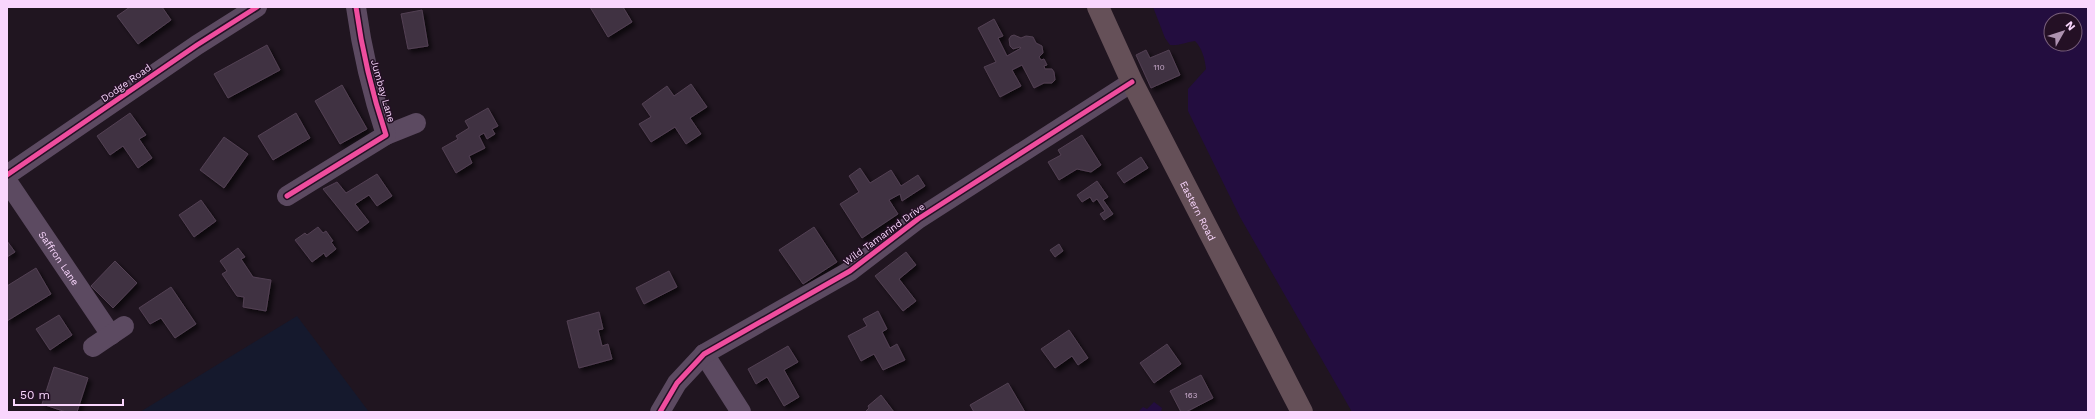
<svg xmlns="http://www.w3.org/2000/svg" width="2095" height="419" font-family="'Work Sans',sans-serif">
	<defs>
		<filter id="shadow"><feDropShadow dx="3.5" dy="3.5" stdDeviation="2" flood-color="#0009"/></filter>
	</defs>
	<rect width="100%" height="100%" fill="#201520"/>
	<path fill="#15192d" d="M 297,316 L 369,412 L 140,412 Z"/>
	<path fill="#230d3f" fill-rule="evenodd" d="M 1153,7 L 2088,7 L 2088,412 L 1352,412 L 1240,217 L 1188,111 L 1188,89 L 1206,69 C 1205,59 1202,48 1195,41 C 1186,42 1179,46 1170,45 L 1165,38 ZM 2051,20 L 2075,20 L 2075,44 L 2051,44 Z
		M 1154,402 L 1162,408 L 1161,412 L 1139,411 L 1143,407 L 1147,409 Z"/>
	<path fill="#413342" stroke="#524053" filter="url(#shadow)" d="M 130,7 L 162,7 L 171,20 L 138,44 L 117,16 Z
		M 590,7 L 623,7 L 632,22 L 608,37 Z
		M 422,10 L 428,46 L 408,49 L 401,14 Z
		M 994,19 L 1003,36 L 998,38 L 1007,56 L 1021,48 L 1020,47 L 1013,49 L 1010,46 L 1009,39 L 1011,36 L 1014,35 L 1021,38 L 1026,36 L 1033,37 L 1036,43 L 1042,46 L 1043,53 L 1039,57 L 1041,60 L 1044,59 L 1047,65 L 1044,66 L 1045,69 L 1052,69 L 1054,72 L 1055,80 L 1052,83 L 1044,83 L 1034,88 L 1022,65 L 1012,70 L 1021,86 L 1000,97 L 984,67 L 996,62 L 978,28 Z
		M 267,45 L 280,70 L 228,98 L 214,74 Z
		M 1146,50 L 1150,58 L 1169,50 L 1180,75 L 1151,88 L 1136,55 Z
		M 691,84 L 707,107 L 690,118 L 701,134 L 686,144 L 675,127 L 651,142 L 639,124 L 651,117 L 642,104 L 667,86 L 674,96 Z
		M 342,85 L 367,129 L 340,144 L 315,101 Z
		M 488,108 L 498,126 L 492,129 L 495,134 L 487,139 L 484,133 L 479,136 L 485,148 L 469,156 L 472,163 L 456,173 L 442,148 L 458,139 L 456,136 L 469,128 L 465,121 Z
		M 130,113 L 146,135 L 139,139 L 152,158 L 138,168 L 123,146 L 110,155 L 97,136 Z
		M 296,113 L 310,138 L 273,160 L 258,136 Z
		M 1082,135 L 1101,165 L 1091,172 L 1077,169 L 1059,180 L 1048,162 L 1061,155 L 1058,150 Z
		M 224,137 L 248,154 L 224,188 L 200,170 Z
		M 1141,157 L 1148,168 L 1124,183 L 1117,173 Z
		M 860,168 L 870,183 L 891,170 L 901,186 L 918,175 L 925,186 L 902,201 L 900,194 L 889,200 L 898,214 L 862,238 L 840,204 L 859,192 L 849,176 Z
		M 377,174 L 392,196 L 377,206 L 369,195 L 355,204 L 369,222 L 357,231 L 323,189 L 337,182 L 346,193 Z
		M 1097,181 L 1108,197 L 1103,200 L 1113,214 L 1104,220 L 1100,214 L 1105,211 L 1097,199 L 1093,202 L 1090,197 L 1082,202 L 1077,195 Z
		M 201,200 L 216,221 L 194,237 L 179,215 Z
		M 318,227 L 323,233 L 326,231 L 333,241 L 331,242 L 336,249 L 326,257 L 324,253 L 312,262 L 295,240 L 305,233 L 307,235 Z
		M 814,227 L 837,262 L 803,284 L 779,250 Z
		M 7,241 L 15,252 L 7,257 Z
		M 1059,244 L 1063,251 L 1055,257 L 1050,250 Z
		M 238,248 L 245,257 L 241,259 L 253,277 L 271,280 L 266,311 L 243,307 L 244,297 L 237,296 L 222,274 L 227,271 L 220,261 Z
		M 906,252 L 916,265 L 899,279 L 916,301 L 903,311 L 875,276 Z
		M 115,261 L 137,283 L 113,308 L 91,286 Z
		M 36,268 L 51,294 L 7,321 L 7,286 Z
		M 669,271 L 677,287 L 644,304 L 636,288 Z
		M 171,287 L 196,324 L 175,338 L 161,318 L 150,324 L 139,308 Z
		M 878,311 L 887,329 L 882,332 L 890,348 L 897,344 L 905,360 L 883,370 L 874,354 L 861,361 L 848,336 L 867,326 L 863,319 Z
		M 599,312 L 603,329 L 598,330 L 602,346 L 608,344 L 612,359 L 579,368 L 567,321 Z
		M 59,315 L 72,335 L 50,350 L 36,329 Z
		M 1069,330 L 1088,358 L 1078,365 L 1072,356 L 1055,368 L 1041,349 Z
		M 1167,344 L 1181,364 L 1154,383 L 1140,363 Z
		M 788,346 L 798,362 L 784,370 L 799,397 L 784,406 L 767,377 L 756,384 L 748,369 Z
		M 54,367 L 88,378 L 77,412 L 66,412 L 42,404 Z
		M 1201,375 L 1213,398 L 1186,412 L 1181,412 L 1170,391 Z
		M 1008,383 L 1025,412 L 974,412 L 970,405 Z
		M 881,395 L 894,412 L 867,412 L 866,411 L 869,408 L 868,406 Z"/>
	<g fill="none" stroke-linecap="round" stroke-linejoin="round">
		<g stroke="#5c4a61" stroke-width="20">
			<path d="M 386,135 L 416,123"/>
			<path d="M 7,175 L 197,45 L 257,7"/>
			<path id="s1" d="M 7,181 L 111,335"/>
			<path d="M 287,196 L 386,135 C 372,93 362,51 356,7"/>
			<path d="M 93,347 L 124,326"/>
			<path d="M 704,354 L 741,412"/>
			<path d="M 660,412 L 677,383 L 704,354 L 850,271 L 918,219 L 1132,82"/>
		</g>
		<path stroke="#655058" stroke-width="22" id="s2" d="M 1098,7 L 1132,82 L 1302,412"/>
		<defs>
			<path id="cycleway" d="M 7,175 L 197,45 L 257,7
				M 287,196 L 386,135 C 372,93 362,51 356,7
				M 660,412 L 677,383 L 704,354 L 850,271 L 918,219 L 1132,82"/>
		</defs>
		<use href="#cycleway" stroke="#241025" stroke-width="8"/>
		<use href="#cycleway" stroke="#ef4d9e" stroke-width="5"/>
	</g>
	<g text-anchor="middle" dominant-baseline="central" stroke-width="3" stroke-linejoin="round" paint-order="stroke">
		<g font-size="8" fill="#cbadce">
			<text x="1159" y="67">110</text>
			<text x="1191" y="395">163</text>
		</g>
		<g font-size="10" fill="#f9d6fd" stroke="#241025">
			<text transform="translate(126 83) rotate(-35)">Dodge Road</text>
			<text transform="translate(383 91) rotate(74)">Jumbay Lane</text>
			<text stroke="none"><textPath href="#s2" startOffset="227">Eastern Road</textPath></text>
			<text transform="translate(884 234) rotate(-36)">Wild Tamarind Drive</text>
			<text stroke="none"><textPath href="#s1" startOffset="93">Saffron Lane</textPath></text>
		</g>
	</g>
	<rect width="2095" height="419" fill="none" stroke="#f9d6fd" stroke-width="16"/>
	<g transform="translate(2063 32) rotate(51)"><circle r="19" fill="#241025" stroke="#795f7b"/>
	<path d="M0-3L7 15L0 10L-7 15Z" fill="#ad92b0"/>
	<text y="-6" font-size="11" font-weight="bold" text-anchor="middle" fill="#f9d6fd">N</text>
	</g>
	<path d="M14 399v6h109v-6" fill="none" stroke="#f9d6fd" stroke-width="2"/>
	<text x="20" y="399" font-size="12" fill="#f9d6fd" stroke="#241025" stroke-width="3" paint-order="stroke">50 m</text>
</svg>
